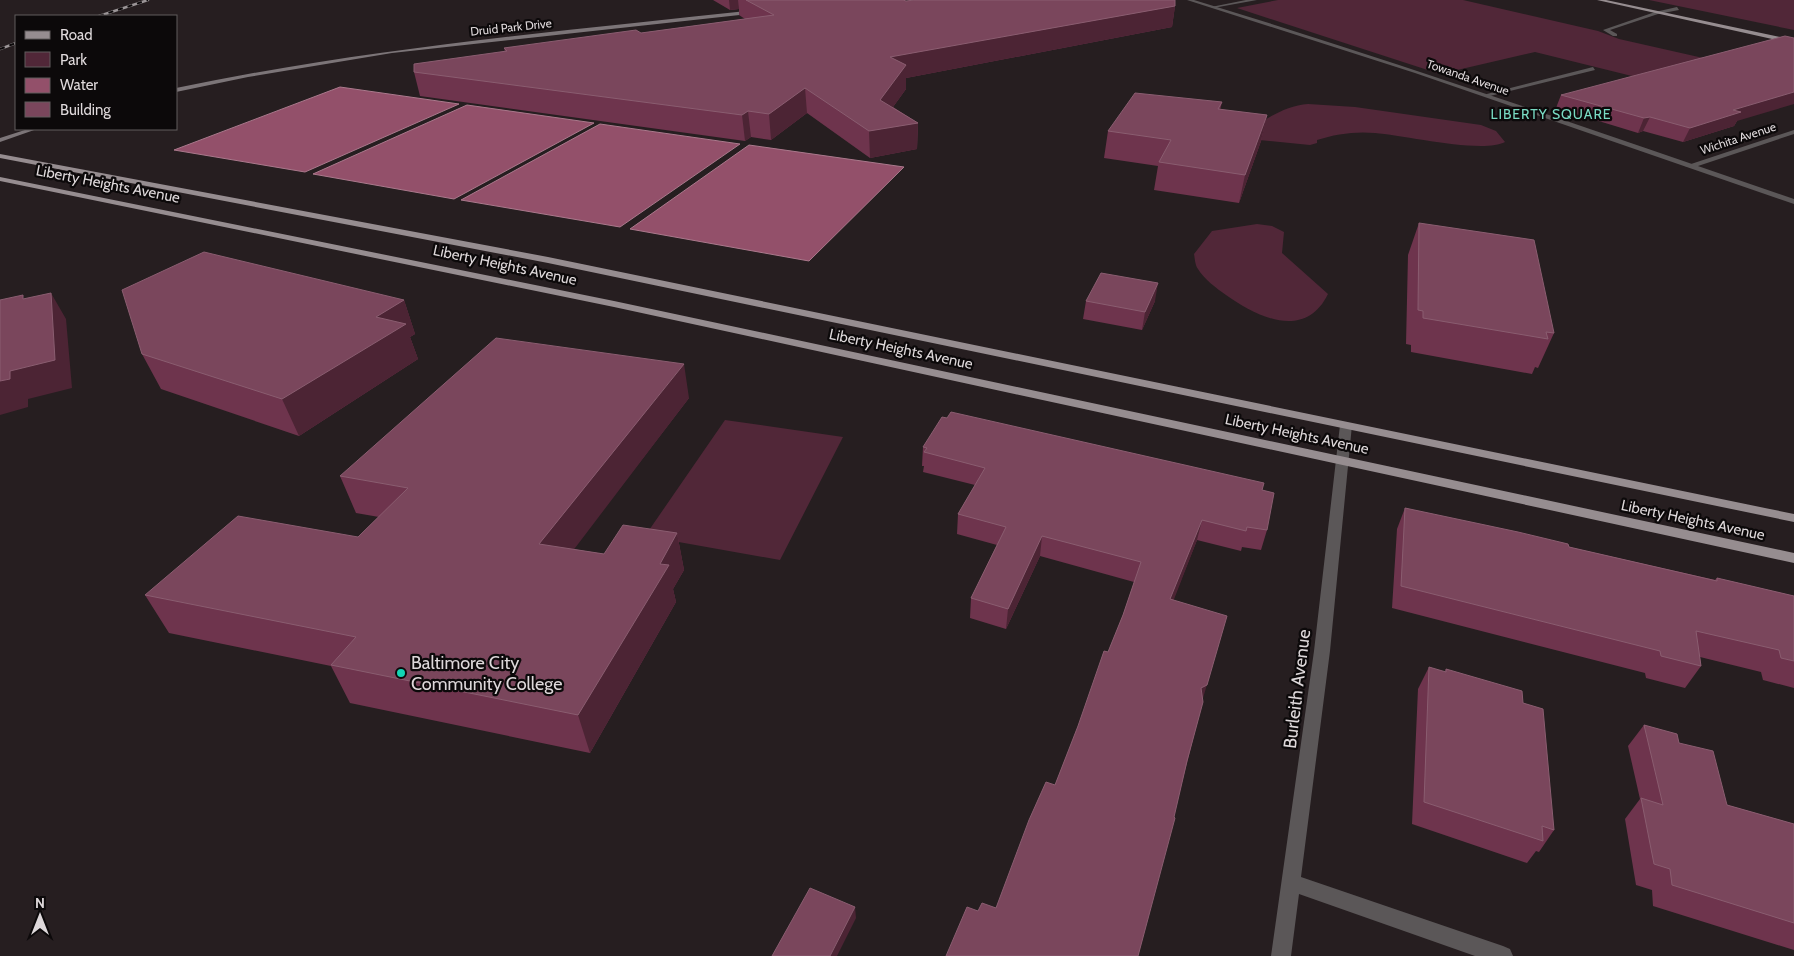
<svg xmlns="http://www.w3.org/2000/svg" width="1794" height="956" font-family="Cabin,sans-serif">
	<rect width="100%" height="100%" fill="#261e20"/>
	<path fill="#512738" d="M 1278,0 L 1463,0 L 1598,31 L 1619,39 L 1712,60 L 1644,79 L 1535,52 L 1440,74 L 1237,8 Z
		M 1649,0 L 1794,0 L 1794,30 Z
		M 1308,104 L 1355,107 L 1481,125 L 1496,131 L 1505,142 C 1482,154 1404,135 1375,133 C 1356,131 1335,134 1317,140 L 1317,143 L 1310,145 L 1239,138 C 1259,123 1282,106 1308,104 Z
		M 1257,224 L 1272,226 L 1284,232 L 1282,253 L 1328,294 C 1305,341 1257,317 1226,295 C 1216,288 1204,279 1198,269 C 1195,265 1195,259 1194,254 L 1212,231 Z
		M 725,420 L 843,437 L 780,560 L 645,536 Z"/>
	<path fill="#93506a" stroke="#aa798c" d="M 340,87 L 459,104 L 305,172 L 174,150 Z
		M 467,105 L 594,123 L 454,199 L 313,174 Z
		M 600,124 L 740,144 L 620,227 L 461,200 Z
		M 749,145 L 904,167 L 809,261 L 630,229 Z"/>
	<g fill="none" stroke-linecap="round" stroke-linejoin="round">
		<path fill="#5b5758" fill-rule="evenodd" d="M 1246,0 L 1257,0 L 1213,8 L 1211,7 Z
			M 1677,7 L 1679,10 L 1658,14 L 1610,30 L 1617,34 L 1617,36 L 1613,36 L 1603,30 L 1655,12 Z
			M 1593,67 L 1595,70 L 1486,97 L 1483,95 Z
			M 1794,130 L 1794,134 L 1692,168 L 1685,166 Z
			M 1346,422 L 1352,425 L 1330,651 L 1301,877 L 1503,946 L 1510,949 L 1513,956 L 1475,956 L 1299,894 L 1291,956 L 1271,956 L 1314,651 L 1340,425 Z"/>
		<path fill="#5b5758" fill-rule="evenodd" d="M 1187,0 L 1194,0 C 1396,61 1595,131 1794,199 L 1794,204 L 1415,73 Z"/>
		<path fill="#7c7578" fill-rule="evenodd" d="M 756,10 L 758,13 L 392,53 L 248,77 L 176,92 L 176,88 C 368,48 562,31 756,10 Z
			M 28,129 L 37,129 L 0,142 L 0,138 Z"/>
		<path fill="#968d90" fill-rule="evenodd" d="M 1597,0 L 1606,0 L 1794,40 L 1794,44 Z
			M 0,154 L 548,257 L 1794,514 L 1794,522 L 548,263 L 0,158 Z
			M 0,177 L 614,301 L 1794,553 L 1794,563 L 614,307 L 0,181 Z"/>
		<defs>
			<path id="rail" d="M 99,16 L 148,0
				M 0,49 L 16,43"/>
		</defs>
		<use href="#rail" stroke="#9b9597" stroke-width="2.5"/>
		<use href="#rail" stroke="#0c090a" stroke-width="2" stroke-dasharray="5" stroke-linecap="butt"/>
	</g>
	<path fill="#6e344d" d="M 713,0 L 903,0 L 906,1 L 1175,6 L 1172,27 L 906,78 L 906,89 L 893,107 L 918,123 L 917,149 L 870,158 L 807,113 L 771,140 L 751,137 L 745,141 L 420,96 L 414,72 L 505,52 L 504,48 L 641,33 L 745,19 L 739,15 L 739,9 L 730,10 Z
		M 1561,95 L 1737,121 L 1734,126 L 1683,142 L 1643,131 L 1638,133 L 1556,108 Z
		M 1222,102 L 1220,110 L 1267,115 L 1261,141 L 1239,203 L 1154,190 L 1158,166 L 1104,158 L 1108,131 Z
		M 1419,223 L 1554,333 L 1538,368 L 1535,367 L 1532,374 L 1411,352 L 1411,345 L 1406,344 L 1408,255 Z
		M 404,300 L 415,334 L 410,337 L 418,359 L 299,436 L 161,389 L 142,354 Z
		M 1086,301 L 1155,301 L 1142,330 L 1083,319 Z
		M 689,398 L 573,549 L 604,554 L 677,533 L 684,570 L 673,589 L 676,602 L 590,753 L 350,703 L 331,666 L 169,633 L 145,595 L 358,537 L 379,517 L 356,513 L 340,476 Z
		M 923,447 L 1262,490 L 1267,530 L 1261,550 L 1242,547 L 1241,551 L 1197,540 L 1173,600 L 1203,700 L 1138,956 L 978,911 L 996,908 L 1055,785 L 1123,615 L 1134,582 L 1040,556 L 1006,629 L 970,618 L 971,598 L 997,545 L 957,534 L 958,514 L 975,485 L 923,472 L 924,466 L 922,466 Z
		M 1405,508 L 1569,547 L 1715,580 L 1717,578 L 1794,596 L 1794,688 L 1763,680 L 1761,672 L 1700,657 L 1701,666 L 1685,688 L 1646,678 L 1645,673 L 1392,608 L 1397,529 Z
		M 1429,667 L 1445,672 L 1446,669 L 1523,703 L 1554,830 L 1539,852 L 1536,851 L 1527,863 L 1412,824 L 1418,689 Z
		M 1644,725 L 1679,743 L 1727,805 L 1794,824 L 1794,950 L 1653,906 L 1652,890 L 1636,885 L 1625,819 L 1640,799 L 1628,746 Z"/>
	<path fill="#4c2434" d="M 729,0 L 738,0 L 739,9 L 730,10 Z
		M 1175,6 L 1172,27 L 906,78 L 906,89 L 880,125 L 880,100 L 890,57 Z
		M 805,88 L 807,113 L 771,140 L 769,114 Z
		M 1794,92 L 1794,104 L 1737,121 L 1734,126 L 1683,142 L 1690,128 L 1733,110 Z
		M 748,111 L 751,137 L 745,141 L 742,115 Z
		M 1267,115 L 1261,141 L 1239,203 L 1245,175 Z
		M 1650,117 L 1643,131 L 1638,133 L 1644,118 Z
		M 918,123 L 917,149 L 870,158 L 869,131 Z
		M 1158,283 L 1155,301 L 1142,330 L 1145,312 Z
		M 51,293 L 66,319 L 72,388 L 28,399 L 28,407 L 0,415 L 0,381 L 10,371 Z
		M 404,300 L 415,334 L 410,337 L 418,359 L 299,436 L 282,399 L 376,317 Z
		M 684,364 L 689,398 L 550,581 L 539,544 Z
		M 1202,520 L 1197,540 L 1166,620 L 1170,599 Z
		M 677,533 L 684,570 L 673,589 L 676,602 L 590,753 L 578,715 L 660,564 Z
		M 1042,536 L 1040,556 L 1006,629 L 1008,609 Z
		M 1227,616 L 1201,705 L 1201,688 Z
		M 855,907 L 856,918 L 837,956 L 830,956 Z"/>
	<path fill="#7a465c" stroke="#8a5d70" d="M 746,0 L 903,0 L 906,1 L 914,0 L 1175,0 L 1175,6 L 890,57 L 906,65 L 880,100 L 918,123 L 869,131 L 805,88 L 769,114 L 748,111 L 742,115 L 414,72 L 414,64 L 507,51 L 504,48 L 636,30 L 641,33 L 774,15 Z
		M 1785,36 L 1794,38 L 1794,92 L 1733,110 L 1741,112 L 1690,128 L 1650,117 L 1644,118 L 1561,95 Z
		M 1135,93 L 1222,102 L 1218,109 L 1267,115 L 1245,175 L 1159,162 L 1171,140 L 1108,131 Z
		M 1419,223 L 1534,240 L 1554,333 L 1546,332 L 1548,339 L 1423,318 L 1423,311 L 1418,310 Z
		M 204,252 L 404,300 L 376,317 L 406,324 L 282,399 L 142,354 L 122,290 Z
		M 1101,273 L 1158,283 L 1145,312 L 1086,301 Z
		M 51,293 L 55,360 L 10,371 L 10,379 L 0,381 L 0,300 L 23,295 L 23,299 Z
		M 496,338 L 684,364 L 539,544 L 604,554 L 623,525 L 677,533 L 660,564 L 669,565 L 578,715 L 331,665 L 356,637 L 145,595 L 238,516 L 358,537 L 408,488 L 340,476 Z
		M 951,412 L 1264,483 L 1262,490 L 1274,493 L 1267,530 L 1247,527 L 1246,531 L 1202,520 L 1170,599 L 1227,616 L 1207,685 L 1201,688 L 1203,702 L 1187,761 L 1174,817 L 1175,818 L 1138,956 L 946,956 L 967,907 L 978,911 L 982,903 L 996,908 L 1029,820 L 1046,782 L 1055,785 L 1078,726 L 1104,651 L 1108,652 L 1123,615 L 1141,562 L 1042,536 L 1008,609 L 971,598 L 1006,527 L 958,514 L 985,468 L 924,452 L 927,448 L 923,447 L 942,417 L 947,418 Z
		M 1405,508 L 1518,532 L 1568,544 L 1569,547 L 1717,581 L 1717,578 L 1794,596 L 1794,661 L 1781,658 L 1779,650 L 1696,631 L 1701,666 L 1661,656 L 1660,651 L 1401,586 Z
		M 1429,667 L 1446,672 L 1446,669 L 1522,691 L 1523,703 L 1543,709 L 1554,830 L 1542,826 L 1543,841 L 1424,802 Z
		M 1644,725 L 1677,734 L 1679,743 L 1713,751 L 1727,805 L 1794,824 L 1794,923 L 1672,885 L 1670,869 L 1654,864 L 1641,798 L 1663,805 Z
		M 810,888 L 855,907 L 830,956 L 772,956 Z"/>
	<circle fill="#12d5b4" stroke="#0c090a" stroke-width="2" cx="401" cy="673" r="5"/>
	<g text-anchor="middle" dominant-baseline="central" stroke-width="4.5" stroke-linejoin="round" paint-order="stroke">
		<g font-size="12" fill="#ded8da" stroke="#0c090a">
			<text transform="translate(511 27) rotate(-6)">Druid Park Drive</text>
			<text transform="translate(1468 77) rotate(19)">Towanda Avenue</text>
			<text transform="translate(1738 138) rotate(-18)">Wichita Avenue</text>
		</g>
		<g font-size="14" letter-spacing="1" fill="#79dbc3" stroke="#0c090a">
			<text x="1551" y="114">LIBERTY SQUARE</text>
		</g>
		<g font-size="15" fill="#ded8da" stroke="#0c090a">
			<text transform="translate(108 184) rotate(11)">Liberty Heights Avenue</text>
			<text transform="translate(505 265) rotate(12)">Liberty Heights Avenue</text>
			<text transform="translate(901 349) rotate(12)">Liberty Heights Avenue</text>
			<text transform="translate(1297 434) rotate(12)">Liberty Heights Avenue</text>
			<text transform="translate(1693 520) rotate(12)">Liberty Heights Avenue</text>
		</g>
		<g font-size="18" fill="#ded8da" stroke="#0c090a" text-anchor="start">
			<text x="411" y="663">Baltimore City<tspan x="411" dy="21">Community College</tspan></text>
		</g>
		<g font-size="18" fill="#ded8da" stroke="#0c090a">
			<text transform="translate(1297 689) rotate(-83)">Burleith Avenue</text>
		</g>
	</g>
	<rect x="15" y="15" width="162" height="115" fill="#0c090a" stroke="#605c5d"/>
	<rect x="25" y="31" width="25" height="8" fill="#968d90" stroke="#605c5d"/>
	<text x="60" y="40" font-size="15" fill="#ded8da">Road</text>
	<rect x="25" y="52" width="25" height="15" fill="#512738" stroke="#605c5d"/>
	<text x="60" y="65" font-size="15" fill="#ded8da">Park</text>
	<rect x="25" y="78" width="25" height="15" fill="#93506a" stroke="#605c5d"/>
	<text x="60" y="90" font-size="15" fill="#ded8da">Water</text>
	<rect x="25" y="102" width="25" height="15" fill="#7a465c" stroke="#605c5d"/>
	<text x="60" y="115" font-size="15" fill="#ded8da">Building</text>
	<g transform="translate(40 916)" stroke="#0c090a" stroke-width="4" paint-order="stroke">
	<path d="M0-4L9 19L0 12L-9 19Z" fill="#ded8da"/>
	<text y="-8" font-size="14" font-weight="bold" text-anchor="middle" fill="#ded8da">N</text>
	</g>
</svg>
